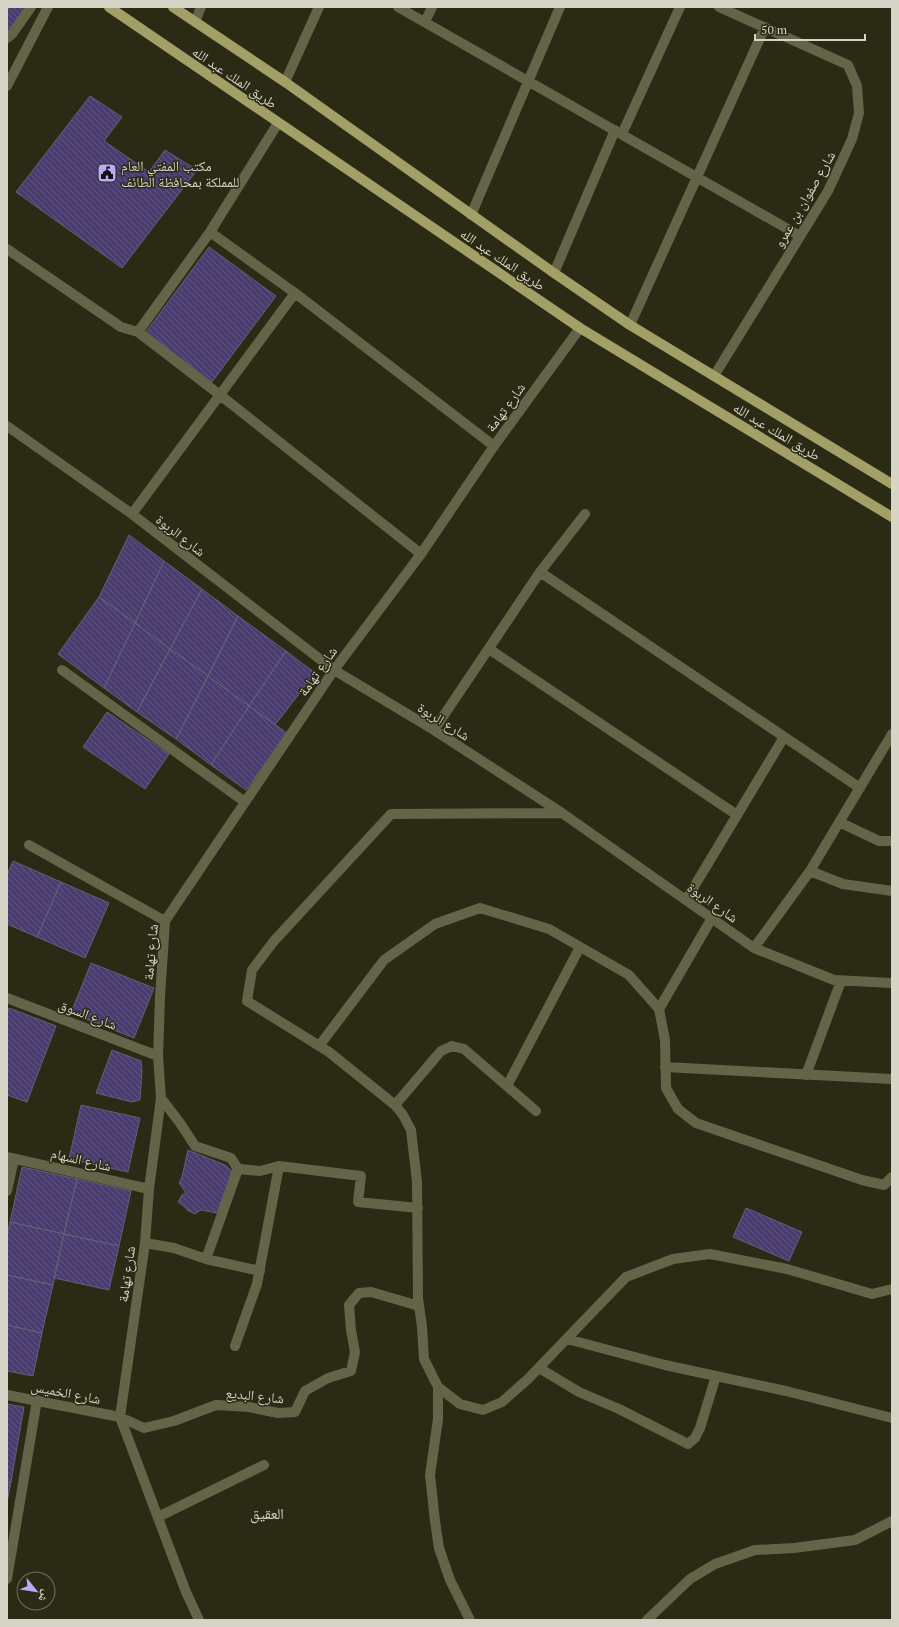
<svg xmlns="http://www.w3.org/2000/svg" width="899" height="1627" font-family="'PT Serif','Noto Naskh Arabic',serif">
	<defs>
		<pattern id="building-back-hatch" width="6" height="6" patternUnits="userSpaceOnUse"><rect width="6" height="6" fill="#4a3b70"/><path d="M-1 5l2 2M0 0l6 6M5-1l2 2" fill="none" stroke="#635683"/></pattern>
	</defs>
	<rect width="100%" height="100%" fill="#2b2a14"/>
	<path fill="url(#building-back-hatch)" stroke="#645f76" d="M 7,7 L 27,7 L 7,33 Z
		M 90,96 L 122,117 L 104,141 L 149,172 L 165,150 L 197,170 L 122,268 L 16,192 Z
		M 209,247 L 276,296 L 212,382 L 146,332 Z
		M 129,535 L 164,561 L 135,623 L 99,597 Z
		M 164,561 L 202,589 L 170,649 L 135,623 Z
		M 202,589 L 238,616 L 208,676 L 170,649 Z
		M 99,597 L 135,623 L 104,688 L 58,654 Z
		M 238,616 L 286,651 L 249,706 L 208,676 Z
		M 135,623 L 170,649 L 137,712 L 104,688 Z
		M 170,649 L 208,676 L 176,739 L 137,712 Z
		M 286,651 L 315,673 L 275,725 L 249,706 Z
		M 208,676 L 249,706 L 211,765 L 176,739 Z
		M 249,706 L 287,733 L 246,790 L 211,765 Z
		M 107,712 L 169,754 L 145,789 L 83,747 Z
		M 13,861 L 61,882 L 37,937 L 7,924 L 7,875 Z
		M 61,882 L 109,903 L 85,958 L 37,937 Z
		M 91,963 L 154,988 L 134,1038 L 71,1013 Z
		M 9,1008 L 56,1026 L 27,1102 L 7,1095 L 7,1013 Z
		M 112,1050 L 141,1061 L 142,1071 L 140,1100 L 132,1102 L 96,1093 Z
		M 81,1105 L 140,1118 L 128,1172 L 69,1159 Z
		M 188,1150 L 225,1165 L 232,1171 L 217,1213 L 201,1210 L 195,1214 L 187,1210 L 185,1207 L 178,1202 L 182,1195 L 186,1193 L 179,1183 L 182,1177 Z
		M 22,1167 L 77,1179 L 64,1234 L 10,1222 Z
		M 77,1179 L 131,1191 L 119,1246 L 64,1234 Z
		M 746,1208 L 802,1232 L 789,1261 L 733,1237 Z
		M 10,1222 L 64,1234 L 53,1285 L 7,1275 L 7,1236 Z
		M 64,1234 L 119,1246 L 109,1290 L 54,1278 Z
		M 7,1275 L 53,1285 L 42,1333 L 7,1325 Z
		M 7,1325 L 42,1333 L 33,1376 L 7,1371 Z
		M 7,1404 L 24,1407 L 11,1482 L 7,1482 Z
		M 7,1482 L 11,1482 L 7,1502 Z"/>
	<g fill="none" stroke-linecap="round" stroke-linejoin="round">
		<path stroke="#656449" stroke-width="10" d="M 398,7 L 800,236
			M 195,22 L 201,7
			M 425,22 L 432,7
			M 7,38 L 12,34 L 31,7
			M 285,82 L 319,7
			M 7,86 L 48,7
			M 622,134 L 680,7
			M 471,215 L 560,7
			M 210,232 L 295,293 L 494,446
			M 7,249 L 121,327 L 138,332 L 220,395 L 421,554
			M 554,273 L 615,130
			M 630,325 L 765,27
			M 138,332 L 210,232 L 278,123
			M 714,376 L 828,191 L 852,139 L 859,113 L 857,86 L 848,65 L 719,7
			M 7,426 L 132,514 L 334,670 L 434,730 L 562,813 L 754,948 L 834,980 L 892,983
			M 132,514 L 295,293
			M 540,572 L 860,788
			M 489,649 L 737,815
			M 62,670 L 245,802
			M 434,730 L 540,572 L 585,514
			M 562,813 L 391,814 L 274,941 L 252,970 L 247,1001 L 329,1052 L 395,1105 L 403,1115 L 411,1130 L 417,1182 L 418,1298 L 422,1327 L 424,1359 L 438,1387 L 460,1404 L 483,1410 L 502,1402 L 528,1379 L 626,1277 L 673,1259 L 710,1254 L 787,1269 L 872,1294 L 892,1289
			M 839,822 L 879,841 L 892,841
			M 29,845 L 165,921
			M 810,871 L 843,884 L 892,891
			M 686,900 L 784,737
			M 754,948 L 810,871 L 892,734
			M 7,998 L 158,1056
			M 659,1009 L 665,1040 L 666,1088 L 678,1109 L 696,1123 L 862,1180 L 884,1185 L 892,1177
			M 319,1046 L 384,960 L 435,924 L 480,908 L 549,929 L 629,975 L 659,1009 L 712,918
			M 665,1067 L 892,1079
			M 806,1075 L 841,981
			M 507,1086 L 580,947
			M 161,1098 L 180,1123 L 195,1146 L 231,1158 L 238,1169 L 260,1171 L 279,1166 L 361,1176 L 358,1202 L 418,1208
			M 395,1105 L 441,1051 L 452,1046 L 464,1049 L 536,1111
			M 7,1157 L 149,1189
			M 7,1191 L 14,1159
			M 145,1243 L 174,1248 L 206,1259 L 238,1169
			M 206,1259 L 260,1271
			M 567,1339 L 665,1365 L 786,1391 L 892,1418
			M 235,1346 L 257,1284 L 279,1166
			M 539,1368 L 579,1392 L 619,1409 L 688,1444 L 695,1438 L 700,1428 L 716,1376
			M 438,1387 L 438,1419 L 430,1475 L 435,1521 L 439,1548 L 450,1580 L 470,1620
			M 7,1395 L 120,1417 L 144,1428 L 174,1421 L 216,1405 L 249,1407 L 278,1413 L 295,1412 L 305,1391 L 328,1378 L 351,1371 L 355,1352 L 351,1330 L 349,1305 L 359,1293 L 371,1292 L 419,1306
			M 158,1517 L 264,1465
			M 7,1579 L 37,1400
			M 199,1620 L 186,1592 L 120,1417 L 145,1243 L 149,1189 L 161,1098 L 158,1056 L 160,997 L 165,921 L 334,670 L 421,554 L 494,446 L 580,328
			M 647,1620 L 690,1579 L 715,1564 L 755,1550 L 794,1548 L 855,1540 L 892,1521"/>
		<path stroke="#a29f67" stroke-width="10" d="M 109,7 L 580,328 L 892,517
			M 173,7 L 285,82 L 554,273 L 630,325 L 892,484"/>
	</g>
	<defs>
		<symbol id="civic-square" viewBox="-11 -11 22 22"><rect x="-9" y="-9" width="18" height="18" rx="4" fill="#bca9f5" stroke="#2b2a14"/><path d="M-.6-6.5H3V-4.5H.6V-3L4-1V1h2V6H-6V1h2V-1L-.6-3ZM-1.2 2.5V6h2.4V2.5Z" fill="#111"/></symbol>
	</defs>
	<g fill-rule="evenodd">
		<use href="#civic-square" x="96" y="162" width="22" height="22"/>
	</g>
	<g text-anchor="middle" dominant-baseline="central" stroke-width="3" stroke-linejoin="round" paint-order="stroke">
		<g font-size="14" fill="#d5d5c7" stroke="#2b2a14">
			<text transform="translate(235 77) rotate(34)">طريق الملك عبد الله</text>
			<text transform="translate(804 199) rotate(-60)">شارع صفوان بن عمرو</text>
			<text transform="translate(503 259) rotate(34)">طريق الملك عبد الله</text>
			<text transform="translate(505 407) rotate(-54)">شارع تهامة</text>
			<text transform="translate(777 431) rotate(31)">طريق الملك عبد الله</text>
			<text transform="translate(181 535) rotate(38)">شارع الربوة</text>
			<text transform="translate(317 671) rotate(-55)">شارع تهامة</text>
			<text transform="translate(444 721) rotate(32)">شارع الربوة</text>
			<text transform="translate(713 902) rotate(35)">شارع الربوة</text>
			<text transform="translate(150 952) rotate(-85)">شارع تهامة</text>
			<text transform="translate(88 1014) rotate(21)">شارع السوق</text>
			<text transform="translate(81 1159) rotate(13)">شارع السهام</text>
			<text transform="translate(126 1274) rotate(-82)">شارع تهامة</text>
			<text transform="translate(66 1392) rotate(11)">شارع الخميس</text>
			<text transform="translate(255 1395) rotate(6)">شارع البديع</text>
		</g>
		<g font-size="14" fill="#d5d5c7" stroke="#2b2a14" text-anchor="start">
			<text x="121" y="165">مكتب المفتي العام<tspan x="121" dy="16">للمملكة بمحافظة الطائف</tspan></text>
		</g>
		<g font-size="15" fill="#d5d5c7" stroke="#2b2a14">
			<text x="267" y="1513">العقيق</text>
		</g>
	</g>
	<rect width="899" height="1627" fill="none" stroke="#d5d5c7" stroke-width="16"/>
	<g transform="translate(36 1591) rotate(120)"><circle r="19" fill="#2b2a14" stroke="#6f6e5c"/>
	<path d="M0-3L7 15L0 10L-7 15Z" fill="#bca9f5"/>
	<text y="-6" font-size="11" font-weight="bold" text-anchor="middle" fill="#d5d5c7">ش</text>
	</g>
	<path d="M755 34v6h110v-6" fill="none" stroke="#d5d5c7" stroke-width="2"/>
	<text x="761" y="34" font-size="12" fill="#d5d5c7" stroke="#2b2a14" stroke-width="3" paint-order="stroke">50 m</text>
</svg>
